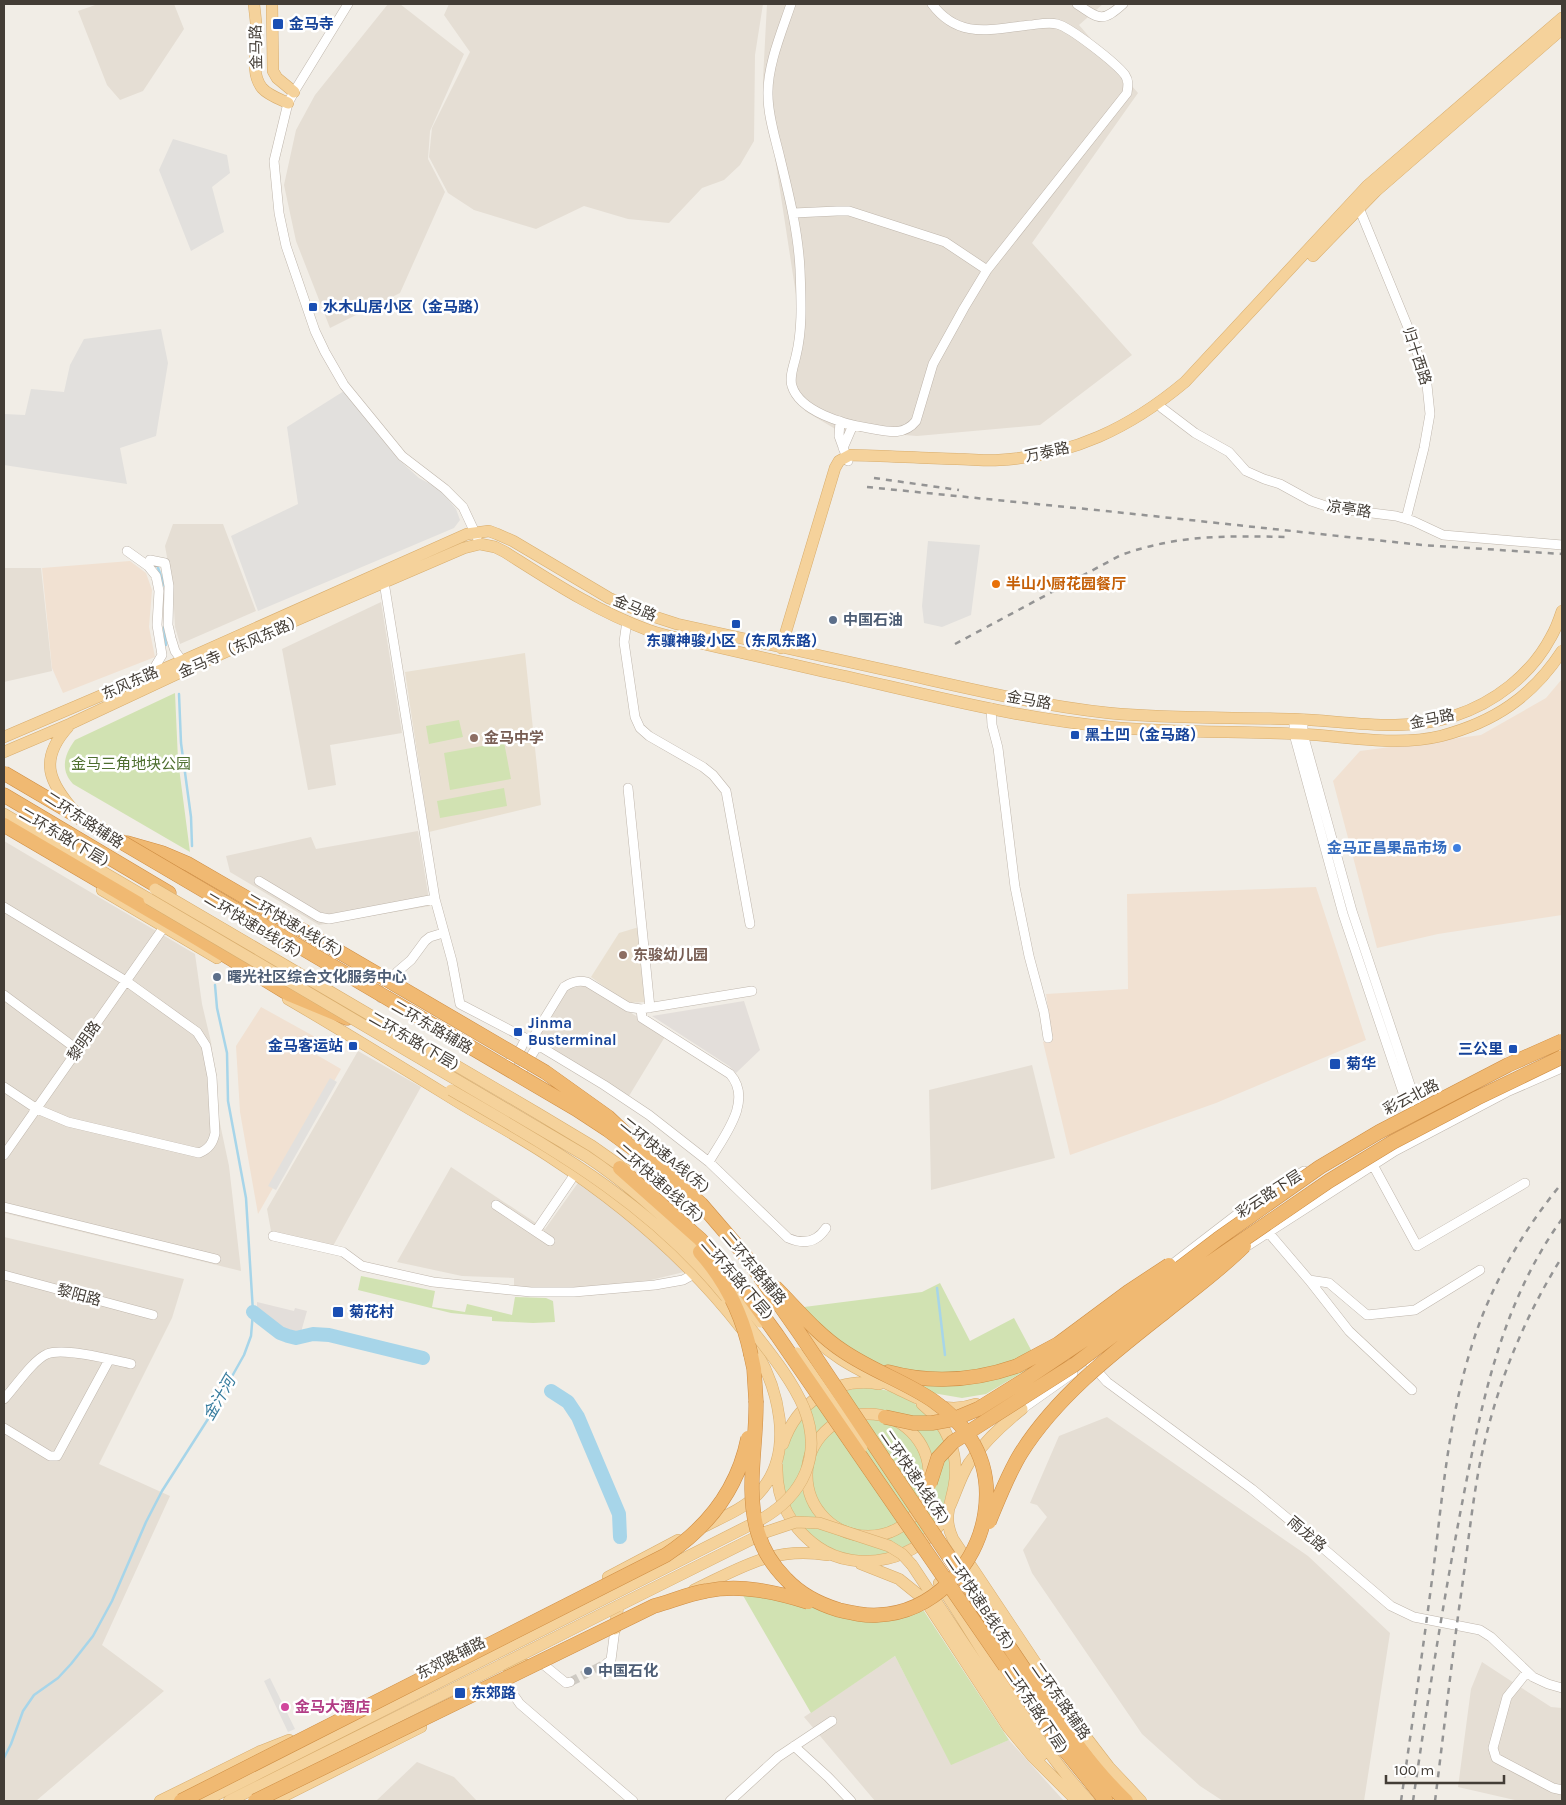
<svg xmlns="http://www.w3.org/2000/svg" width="1566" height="1805" font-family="Karla,'Noto Sans SC',sans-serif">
	<rect width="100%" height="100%" fill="#f1ede6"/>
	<path fill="#e5ded4" d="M 98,4 L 174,4 L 184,29 L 143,91 L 120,100 L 107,85 L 78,11 Z
		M 388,4 L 400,4 L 464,54 L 430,131 L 428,159 L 445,192 L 400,293 L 330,328 L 296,241 L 284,185 L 296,130 L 315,95 Z
		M 449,4 L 763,4 L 755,55 L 754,141 L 740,165 L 724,180 L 702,188 L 669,223 L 628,219 L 584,206 L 536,229 L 474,210 L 448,193 L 429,157 L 432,128 L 470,52 L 444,15 Z
		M 767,4 L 1103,4 L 1079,25 L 1138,93 L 1032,243 L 1132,355 L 1040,425 L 917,436 L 837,430 L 805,411 L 791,385 L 800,321 L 763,79 Z
		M 173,524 L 223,524 L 256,611 L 180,644 L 175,627 L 173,590 L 165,546 Z
		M 4,568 L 41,568 L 52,671 L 4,682 Z
		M 381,602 L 402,733 L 330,745 L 336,785 L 308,790 L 282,649 Z
		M 418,831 L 430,906 L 319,925 L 230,872 L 226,856 L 311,837 L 316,849 Z
		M 4,841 L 195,954 L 202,1004 L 211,1042 L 219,1119 L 229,1166 L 241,1271 L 4,1213 Z
		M 587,985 L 666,1035 L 629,1096 L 536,1040 L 567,989 Z
		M 358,1051 L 421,1087 L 333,1246 L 271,1231 L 267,1209 Z
		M 1032,1065 L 1055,1158 L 931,1190 L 929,1090 Z
		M 451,1167 L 545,1229 L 580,1180 L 654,1241 L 684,1272 L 651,1280 L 569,1289 L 533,1290 L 514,1287 L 514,1278 L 462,1276 L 397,1262 Z
		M 4,1237 L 184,1279 L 172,1318 L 99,1464 L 170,1496 L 102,1645 L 164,1691 L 36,1801 L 4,1801 Z
		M 1107,1417 L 1308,1556 L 1390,1633 L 1364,1801 L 1223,1801 L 1200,1786 L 1142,1734 L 1032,1573 L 1023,1550 L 1047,1517 L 1037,1505 L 1030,1503 L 1059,1436 Z
		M 895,1656 L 951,1764 L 1009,1740 L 1064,1801 L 875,1801 L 804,1717 Z
		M 1482,1662 L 1551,1707 L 1562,1708 L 1562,1801 L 1519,1801 L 1458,1787 L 1471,1689 Z
		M 417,1762 L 454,1777 L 477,1801 L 376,1801 Z"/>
	<path fill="#f1e1d2" d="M 130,561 L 146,573 L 152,590 L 149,627 L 155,657 L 63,693 L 52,668 L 42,568 Z
		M 1562,679 L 1562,915 L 1438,934 L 1377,948 L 1333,781 L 1360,751 L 1481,735 L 1546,698 Z
		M 1316,887 L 1366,1040 L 1216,1103 L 1070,1155 L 1043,1042 L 1052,1038 L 1046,994 L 1128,989 L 1127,894 Z
		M 261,1007 L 317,1038 L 310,1051 L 341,1069 L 258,1214 L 240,1112 L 236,1046 Z"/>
	<path fill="#e3deda" d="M 744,1001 L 760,1050 L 736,1073 L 729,1066 L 652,1016 Z
		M 257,1302 L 294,1311 L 295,1308 L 307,1311 L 301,1332 L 292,1332 L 281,1328 L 261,1312 L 257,1307 Z"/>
	<path fill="#e9e0d1" d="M 525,653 L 541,805 L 429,832 L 405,672 Z
		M 639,927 L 645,1002 L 627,1003 L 591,977 L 619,933 Z"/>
	<path fill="#d1e2b2" d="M 175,693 L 178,760 L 190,852 L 73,784 C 60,770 64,755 75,740 Z
		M 459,720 L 463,737 L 429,744 L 426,726 Z
		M 504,742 L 511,779 L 450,790 L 444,753 Z
		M 504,788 L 507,806 L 440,818 L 437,801 Z
		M 361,1276 L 435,1291 L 432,1307 L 465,1312 L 467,1304 L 512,1315 L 515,1297 L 546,1298 L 553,1301 L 555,1322 L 533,1323 L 492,1321 L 492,1317 L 451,1313 L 358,1290 Z
		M 940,1283 L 970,1341 L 1014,1318 L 1038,1363 L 986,1394 L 962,1398 L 921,1391 L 838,1355 L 804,1307 L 922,1292 Z
		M782 1472a84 84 0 1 1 168 0a84 84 0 1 1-168 0Z
		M 741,1592 L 871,1617 L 924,1611 L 1009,1740 L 951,1765 L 895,1656 L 811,1713 Z"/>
	<path fill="#e2e0dd" d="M 173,139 L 227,155 L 230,173 L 212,187 L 224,232 L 191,251 L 159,170 Z
		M 161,329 L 168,363 L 156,436 L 120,448 L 127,484 L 4,465 L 4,414 L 25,415 L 31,389 L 64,392 L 70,365 L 84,339 Z
		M 344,391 L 398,459 L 419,478 L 440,489 L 456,509 L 460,520 L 454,528 L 258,611 L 231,536 L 298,504 L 287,427 Z
		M 928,541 L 980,545 L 971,615 L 942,627 L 924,623 L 922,606 Z
		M 330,1078 L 337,1082 L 276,1190 L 268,1186 Z
		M 270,1678 L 295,1729 L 288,1732 L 264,1681 Z"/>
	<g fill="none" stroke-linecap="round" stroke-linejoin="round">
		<path stroke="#a7d5e9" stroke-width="2.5" d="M 157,565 L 165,587
			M 164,627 L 166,645
			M 179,694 L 181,743 L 191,817 L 192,846
			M 937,1288 L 945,1355
			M 4,1758 L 11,1744 L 23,1711 L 34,1695 L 58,1678 L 71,1664 L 93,1636 L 112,1601 L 146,1522 L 162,1491 L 208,1419 L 244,1355 L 251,1336 L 253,1312 L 246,1198 L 228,1101 L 227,1053 L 217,1008 L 215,985"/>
		<path stroke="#a7d5e9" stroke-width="14" d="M 253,1312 L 280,1333 L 288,1336 L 296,1338 L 313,1334 L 329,1335 L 423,1358
			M 551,1391 L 568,1402 L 578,1417 L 619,1514 L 620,1537"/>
		<path stroke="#cecac3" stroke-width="9" stroke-dasharray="9 4.5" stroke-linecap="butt" d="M 570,1682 L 607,1663"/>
		<defs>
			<path id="minor" d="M 348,4 L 294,92 L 288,103 L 274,161 L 279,213 L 286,246 L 315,331 L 325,352 L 344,385 L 402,456 L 445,489 L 463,507 L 477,537
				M 791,4 C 782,31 767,66 768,95 C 768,116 775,137 780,158 C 789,195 798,231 800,269 C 801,298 803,328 796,356 C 794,365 789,377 792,386 C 800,412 844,424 868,428 C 886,431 903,437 916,421 L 933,364 L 964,308 L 987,270 L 1127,93 C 1128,86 1129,81 1125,75 C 1116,63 1070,27 1057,24 C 1049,22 1039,24 1030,25 C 991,29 959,40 932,4
				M 1077,4 C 1099,19 1102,23 1123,4
				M 1357,203 L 1414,342 L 1427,385 L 1430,414 L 1424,448 L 1406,519
				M 794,213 L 837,211 L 849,211 L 945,242 L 987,270
				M 1162,408 L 1195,433 L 1229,452 L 1246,471 L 1264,479 L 1280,484 L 1311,501 L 1332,508 L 1396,516 L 1413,521 L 1443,535 L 1562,545
				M 840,421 L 839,436 L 848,461
				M 843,448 L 853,425
				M 127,551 L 148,566 L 156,576 L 159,591 L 157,625 L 162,655 L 156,665 L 158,671
				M 148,566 L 150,560 L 165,563 L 169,586 L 168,625 L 171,638 L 175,651 L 182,661
				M 384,582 L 435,899 L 452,961 L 460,1004 L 531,1041 L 604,1085 L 649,1115 L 709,1162 L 788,1238 C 804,1245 817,1242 826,1228
				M 627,621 L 624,642 L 635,717 L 640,728 L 649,736 L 703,767 L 713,775 L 726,791 L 750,924
				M 991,708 L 992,725 L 998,748 L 1015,887 L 1029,956 L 1044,1012 L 1048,1038
				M 1294,719 L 1294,734 L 1343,914 L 1417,1134
				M 1303,719 L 1303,734 L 1352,911 L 1425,1130
				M 628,788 L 650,1008
				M 259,881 L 319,917 L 329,919 L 435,899
				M 4,907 L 126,981 L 197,1032 L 206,1046 L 212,1077 L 215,1133 C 213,1143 209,1149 199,1153 L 68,1122 L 37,1109 L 4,1087
				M 4,995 L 78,1050
				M 381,998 L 397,972 L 411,960 L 425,941 L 430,937 L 443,933
				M 641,1009 L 642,1018 L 730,1074 C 754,1101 723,1137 709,1162
				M 531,1041 L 564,987 C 571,982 579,980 587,982 L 628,1007 L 641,1009 L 752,991
				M 504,1069 L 521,1048 L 526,1038
				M 518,1077 L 538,1045
				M 4,1155 L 164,927
				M 1373,1165 L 1417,1246 L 1525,1183
				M 496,1205 L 550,1241
				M 4,1207 L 216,1259
				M 536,1231 L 575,1174
				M 1268,1232 L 1309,1280 L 1329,1283 L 1367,1315 L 1415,1310 L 1480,1270
				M 273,1236 L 343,1252 L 362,1266 L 433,1282 L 531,1292 L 574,1292 L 655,1285 L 683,1280 L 694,1274
				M 1241,1250 L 1395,1151 L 1507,1092 L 1562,1068
				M 1166,1269 L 1244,1209 L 1304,1171
				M 4,1275 L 153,1315
				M 1309,1280 L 1349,1331 L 1412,1390
				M 1082,1354 L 1107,1382 L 1252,1489 L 1310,1537 L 1391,1606 L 1414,1617 L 1480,1630 L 1491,1637 L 1533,1677 L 1548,1684 L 1562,1688
				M 4,1399 C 16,1386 32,1361 47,1354 C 64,1347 113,1360 131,1364
				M 1022,1409 L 1073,1373
				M 4,1428 L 50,1456 L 57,1456 L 109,1360
				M 607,1663 L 611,1660 L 615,1629
				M 544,1665 L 566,1683 L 570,1682
				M 1527,1672 L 1507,1697 L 1493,1748 L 1496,1758 L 1553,1788 L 1562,1790
				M 506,1684 L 520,1704 L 633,1801
				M 794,1746 L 828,1777 L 851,1801
				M 730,1801 L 778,1757 L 832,1721"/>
			<path id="major" d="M 254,4 C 255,15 257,27 257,39 C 256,54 251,74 262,88 C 268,95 279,99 288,103
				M 272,4 L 273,71 L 277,78 L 294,92
				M 1313,256 L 1376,191 L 1562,29
				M 781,648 L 835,468 L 839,461 L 850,455 C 886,456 922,458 957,459 C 971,459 985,461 999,460 C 1072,456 1130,428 1185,382 L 1367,186 L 1562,18
				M 68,727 C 38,760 49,783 76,813
				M 4,737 L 182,661 L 467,534 L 489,531 L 497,534 L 513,541 L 609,598 L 649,615 L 677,624 C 748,640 819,655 890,671 C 963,687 1035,705 1109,713 C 1171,719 1232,717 1294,719 C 1348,721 1402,733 1454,716 C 1494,703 1531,675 1551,637 C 1556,629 1559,620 1562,611
				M 4,752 L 70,724 L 181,672 L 285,625 L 464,548 L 480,544 L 495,547 L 505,552 C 551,581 596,611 648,630 C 667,637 688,640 708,645 C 744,653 781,662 817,670 C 914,691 1011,718 1110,727 C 1173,733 1237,731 1301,734 C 1346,736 1396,747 1441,736 C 1494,722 1532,697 1562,651
				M 4,814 L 149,899
				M 30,818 L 94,856
				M 102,890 L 217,958
				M 288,999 C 343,1031 398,1065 453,1099 C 485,1119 519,1136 550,1157 C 622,1204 688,1260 741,1328
				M 794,1316 C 822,1353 855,1369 896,1388 C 923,1401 945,1415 976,1404
				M 922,1404 C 947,1424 960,1454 954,1486 C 950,1507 943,1518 953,1539 L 1079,1728 L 1109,1767 L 1141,1801
				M807 1475a61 61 0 1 1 122 0a61 61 0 1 1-122 0Z
				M 783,1444 C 796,1404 835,1376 879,1384
				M 777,1466 C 776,1500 791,1528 818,1547 C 858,1575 920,1560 944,1518 C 954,1501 958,1481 969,1463 C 984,1442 1002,1425 1022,1409
				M 701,1528 C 720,1518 742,1510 757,1495 C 798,1453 778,1384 750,1341
				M 861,1564 L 899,1579 L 925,1600 L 1008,1727 L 1032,1756 L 1077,1801
				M 912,1565 L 1004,1704 L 1041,1756
				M 608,1577 L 678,1540
				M 939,1583 C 987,1655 1030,1737 1089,1801
				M 694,1590 C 742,1567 773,1546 828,1555
				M 615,1629 L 618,1606 L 766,1532
				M 160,1801 L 261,1751 L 289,1740
				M 204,1801 L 760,1520
				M 229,1801 L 501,1665 L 532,1665
				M 274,1801 L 421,1727"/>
			<path id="highway" d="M 4,795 L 169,893
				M 4,825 L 195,937 L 289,994 L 347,1018
				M 127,843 L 162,853 L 188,864 L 283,919
				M 369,1026 L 409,1043
				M 751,1355 L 754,1369 L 756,1401
				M 888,1372 C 932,1384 974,1381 1017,1366
				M 1005,1666 L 1060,1744 L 1106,1801
				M 1024,1669 C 1056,1715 1086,1763 1126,1801"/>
		</defs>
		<use href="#minor" stroke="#bfb6ac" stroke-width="10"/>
		<use href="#major" stroke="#d8ad6d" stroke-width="12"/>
		<use href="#highway" stroke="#ce8d43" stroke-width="15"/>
		<use href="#minor" stroke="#fff" stroke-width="9"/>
		<use href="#major" stroke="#f5d29b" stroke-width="11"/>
		<use href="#highway" stroke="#f0b972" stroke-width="14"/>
		<path stroke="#949494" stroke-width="2.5" stroke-dasharray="6 6" stroke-linecap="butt" d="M 874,478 L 959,490
			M 867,487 L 1106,511 L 1422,545 L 1562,554
			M 955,644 L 1121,555 C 1180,534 1228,536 1290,537
			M 1401,1801 C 1412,1725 1423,1649 1433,1572 C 1442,1500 1448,1425 1469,1355 C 1487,1292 1520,1234 1562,1183
			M 1413,1801 C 1427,1705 1442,1609 1460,1514 C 1480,1411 1499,1306 1562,1219
			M 1435,1801 C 1444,1730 1452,1658 1462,1587 C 1468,1546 1472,1504 1480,1463 C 1495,1389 1522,1321 1562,1257"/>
		<defs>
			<path id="major-bridge" d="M 155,889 L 537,1113 L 592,1146 L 629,1172
				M 149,899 L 586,1156 C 630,1185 668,1220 705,1257
				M 451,1090 C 554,1150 649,1202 726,1297
				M 726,1281 L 760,1322
				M 742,1317 C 763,1345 790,1375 804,1408 C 823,1456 803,1496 760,1520
				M 797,1353 L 862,1447
				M 766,1532 L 796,1522 L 819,1523 L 889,1546 L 902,1554 L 912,1565
				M 501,1665 L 618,1606"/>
			<path id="highway-bridge" d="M 4,773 L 576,1109 L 608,1130 L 665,1172 L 701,1204 L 744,1254 L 800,1334 L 1024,1669
				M 283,919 L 545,1072 L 608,1117 L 626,1134
				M 620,1168 L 700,1239 L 740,1284 L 777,1335 L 1005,1666
				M 700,1252 C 726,1281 743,1317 751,1355
				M 1017,1366 L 1058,1344 L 1128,1292 L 1169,1265
				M 756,1401 C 757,1444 745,1490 758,1533 C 763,1550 773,1566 786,1579 C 801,1595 819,1604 839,1610 C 852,1613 865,1616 878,1615 C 932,1613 977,1566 985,1513 C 989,1487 985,1461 970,1438 C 939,1390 887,1381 843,1351 C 817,1334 797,1309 775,1287
				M 885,1417 L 913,1423 L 932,1423 L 954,1419 L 978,1409 L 1026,1379 L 1093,1334 L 1218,1239 L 1320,1167 L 1379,1132 L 1508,1065 L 1562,1041
				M 930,1483 L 938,1458 L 953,1442 L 1074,1365 L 1208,1264 L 1329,1181 L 1393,1142 L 1477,1098 L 1562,1057
				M 989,1522 C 999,1498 1008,1474 1021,1453 C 1057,1396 1113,1353 1165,1312 C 1192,1290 1219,1271 1244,1246
				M 181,1801 L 666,1555 C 708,1527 738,1488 748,1438
				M 255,1801 L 654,1606 C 672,1601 688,1594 706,1591 C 741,1584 775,1592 808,1602"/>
		</defs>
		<use href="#major-bridge" stroke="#d8ad6d" stroke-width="12" stroke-linecap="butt"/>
		<use href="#highway-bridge" stroke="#ce8d43" stroke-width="15" stroke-linecap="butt"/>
		<use href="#major-bridge" stroke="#f5d29b" stroke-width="11"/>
		<use href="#highway-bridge" stroke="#f0b972" stroke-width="14"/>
	</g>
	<g fill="#1a4fb4" stroke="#fff" stroke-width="2">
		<rect x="272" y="18" width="12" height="12" rx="2.5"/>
		<rect x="308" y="302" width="10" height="10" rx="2.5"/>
		<rect x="731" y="619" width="10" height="10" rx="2.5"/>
		<rect x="1070" y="730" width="10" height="10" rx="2.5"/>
		<rect x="513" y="1027" width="10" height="10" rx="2.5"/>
		<rect x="348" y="1041" width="10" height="10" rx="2.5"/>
		<rect x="1508" y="1044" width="10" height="10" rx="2.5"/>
		<rect x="1329" y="1058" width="12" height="12" rx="2.5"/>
		<rect x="332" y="1306" width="12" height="12" rx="2.5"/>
		<rect x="454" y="1687" width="12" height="12" rx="2.5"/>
	</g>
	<circle fill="#e8710a" stroke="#fff" stroke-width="2" cx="996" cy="584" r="5"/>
	<g fill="#5c6f8a" stroke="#fff" stroke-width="2">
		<circle cx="833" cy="620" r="5"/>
		<circle cx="217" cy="977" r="5"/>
		<circle cx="588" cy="1671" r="5"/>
	</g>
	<g fill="#8d6e63" stroke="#fff" stroke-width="2">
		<circle cx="474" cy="738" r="5"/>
		<circle cx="623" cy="955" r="5"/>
	</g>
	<circle fill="#3f7fe0" stroke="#fff" stroke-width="2" cx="1457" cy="848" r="5"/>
	<circle fill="#d1479c" stroke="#fff" stroke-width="2" cx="285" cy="1707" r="5"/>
	<g text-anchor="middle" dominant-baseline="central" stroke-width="5" stroke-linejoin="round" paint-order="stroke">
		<g font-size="15" font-weight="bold" fill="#164399" stroke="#fff" text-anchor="start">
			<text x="289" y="24">金马寺</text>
			<text x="323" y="307">水木山居小区（金马路）</text>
			<text x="736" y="641" text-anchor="middle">东骧神骏小区（东风东路）</text>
			<text x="1085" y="735">黑土凹（金马路）</text>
			<text x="528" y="1023">Jinma<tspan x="528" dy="17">Busterminal</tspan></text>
			<text x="343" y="1046" text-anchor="end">金马客运站</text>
			<text x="1503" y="1049" text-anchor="end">三公里</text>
			<text x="1346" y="1064">菊华</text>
			<text x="349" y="1312">菊花村</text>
			<text x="471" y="1693">东郊路</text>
		</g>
		<g font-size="15" fill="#433d36" stroke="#fff">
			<text transform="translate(256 47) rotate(-91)">金马路</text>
			<text transform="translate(1417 356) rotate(72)">归十西路</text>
			<text transform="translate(1047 452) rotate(-12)">万泰路</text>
			<text transform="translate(1349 509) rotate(9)">凉亭路</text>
			<text transform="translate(635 608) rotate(22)">金马路</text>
			<text transform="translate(241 646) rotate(-24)">金马寺（东风东路）</text>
			<text transform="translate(130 683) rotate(-24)">东风东路</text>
			<text transform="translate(1029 700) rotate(10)">金马路</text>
			<text transform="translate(1432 719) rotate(-12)">金马路</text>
			<text transform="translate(84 820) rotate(33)">二环东路辅路</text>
			<text transform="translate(64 837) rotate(30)">二环东路(下层)</text>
			<text transform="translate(253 925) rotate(31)">二环快速B线(东)</text>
			<text transform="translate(294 925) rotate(30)">二环快速A线(东)</text>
			<text transform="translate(432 1027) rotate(30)">二环东路辅路</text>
			<text transform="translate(84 1041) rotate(-55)">黎明路</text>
			<text transform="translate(414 1041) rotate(30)">二环东路(下层)</text>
			<text transform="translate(1411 1097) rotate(-27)">彩云北路</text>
			<text transform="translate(665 1155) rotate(39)">二环快速A线(东)</text>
			<text transform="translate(660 1183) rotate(41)">二环快速B线(东)</text>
			<text transform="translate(1269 1194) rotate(-33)">彩云路下层</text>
			<text transform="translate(754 1268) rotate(50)">二环东路辅路</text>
			<text transform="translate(737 1279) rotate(49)">二环东路(下层)</text>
			<text transform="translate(79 1295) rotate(15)">黎阳路</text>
			<text transform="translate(915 1477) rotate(56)">二环快速A线(东)</text>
			<text transform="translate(1307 1534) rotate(40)">雨龙路</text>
			<text transform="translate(980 1602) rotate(56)">二环快速B线(东)</text>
			<text transform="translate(451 1658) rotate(-27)">东郊路辅路</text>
			<text transform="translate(1061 1701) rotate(55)">二环东路辅路</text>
			<text transform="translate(1036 1710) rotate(56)">二环东路(下层)</text>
		</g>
		<g font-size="15" font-weight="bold" fill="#c56008" stroke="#fff" text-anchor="start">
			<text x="1006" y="584">半山小厨花园餐厅</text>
		</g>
		<g font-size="15" font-weight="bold" fill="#4e5e75" stroke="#fff" text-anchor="start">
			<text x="843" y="620">中国石油</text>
			<text x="227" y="977">曙光社区综合文化服务中心</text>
			<text x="598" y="1671">中国石化</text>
		</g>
		<g font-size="15" font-weight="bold" fill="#785e54" stroke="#fff" text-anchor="start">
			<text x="484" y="738">金马中学</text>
			<text x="633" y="955">东骏幼儿园</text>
		</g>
		<g font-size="15" fill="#4e6f2f" stroke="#fff">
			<text x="131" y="764">金马三角地块公园</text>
		</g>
		<g font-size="15" font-weight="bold" fill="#366cbe" stroke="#fff" text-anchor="end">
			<text x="1447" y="848">金马正昌果品市场</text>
		</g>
		<g font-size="15" font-weight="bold" fill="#b23c85" stroke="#fff" text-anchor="start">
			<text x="295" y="1707">金马大酒店</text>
		</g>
		<g font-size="16" font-style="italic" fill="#377c9e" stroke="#fff">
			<text transform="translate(219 1398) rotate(-60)">金汁河</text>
		</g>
	</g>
	<rect width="1566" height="1805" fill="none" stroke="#433d36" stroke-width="10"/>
	<path d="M1386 1775v8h118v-8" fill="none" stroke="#433d36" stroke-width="2.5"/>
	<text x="1394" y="1775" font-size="15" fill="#433d36" stroke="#ffffff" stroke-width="4" paint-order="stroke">100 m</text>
</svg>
